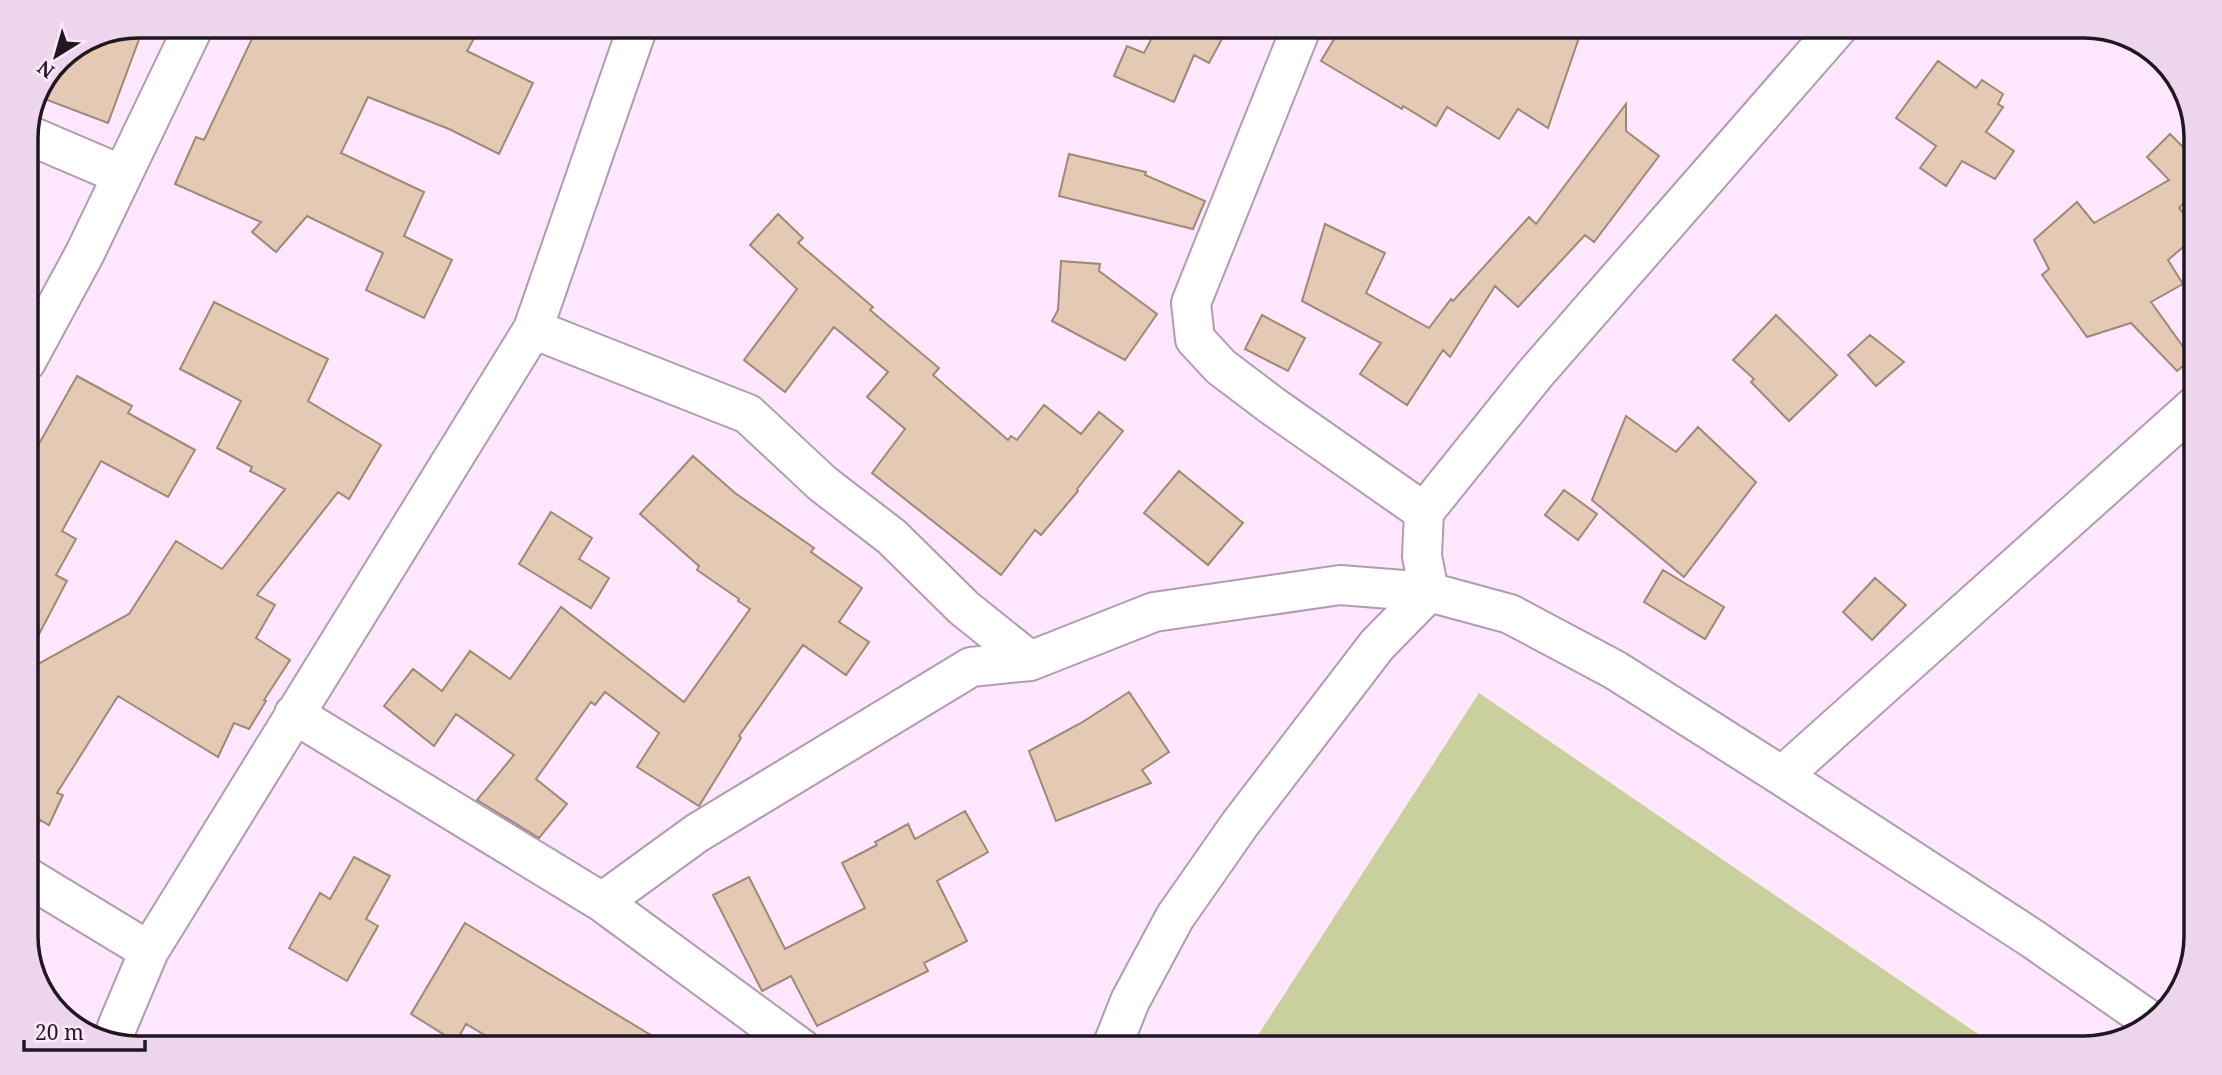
<svg xmlns="http://www.w3.org/2000/svg" width="2222" height="1075" font-family="'Noto Serif',serif">
	<rect width="100%" height="100%" fill="#ffe7ff"/>
	<path fill="#c9d09d" d="M 1479,693 L 2000,1049 L 1249,1049 Z"/>
	<path fill="#e4cab5" stroke="#a08874" stroke-width="2" d="M 138,26 L 144,26 L 108,123 L 42,98 L 59,59 Z
		M 258,26 L 481,26 L 467,51 L 533,83 L 499,154 L 449,129 L 368,97 L 341,153 L 424,192 L 404,236 L 452,260 L 424,318 L 366,290 L 383,253 L 307,216 L 276,252 L 252,232 L 261,222 L 175,184 L 196,137 L 204,140 Z
		M 1139,26 L 1229,26 L 1209,63 L 1194,55 L 1174,102 L 1114,76 L 1127,46 L 1144,53 L 1154,34 Z
		M 1342,26 L 1583,26 L 1548,128 L 1518,109 L 1499,139 L 1447,107 L 1436,126 L 1403,106 L 1402,109 L 1321,61 Z
		M 1938,61 L 1976,88 L 1982,80 L 2003,94 L 1998,104 L 2003,107 L 1986,132 L 2014,151 L 1995,179 L 1962,161 L 1946,186 L 1920,168 L 1936,146 L 1896,118 Z
		M 1626,104 L 1626,131 L 1659,156 L 1594,242 L 1585,235 L 1518,307 L 1495,286 L 1450,357 L 1443,350 L 1407,405 L 1360,374 L 1381,343 L 1302,301 L 1325,224 L 1385,253 L 1366,293 L 1429,328 L 1451,299 L 1453,301 L 1529,217 L 1536,224 Z
		M 2170,134 L 2196,160 L 2196,207 L 2188,199 L 2179,208 L 2196,227 L 2196,236 L 2168,260 L 2183,284 L 2151,302 L 2192,359 L 2177,371 L 2131,323 L 2087,337 L 2042,275 L 2049,269 L 2034,240 L 2077,202 L 2094,223 L 2169,180 L 2147,157 Z
		M 1069,154 L 1146,172 L 1145,175 L 1205,201 L 1193,229 L 1059,196 Z
		M 778,214 L 803,238 L 798,243 L 873,307 L 870,310 L 939,368 L 933,375 L 1008,440 L 1011,436 L 1017,440 L 1044,405 L 1081,434 L 1099,412 L 1123,431 L 1077,489 L 1078,491 L 1041,535 L 1035,530 L 1001,575 L 872,473 L 905,429 L 867,397 L 888,372 L 834,327 L 785,392 L 744,360 L 797,289 L 750,245 Z
		M 1061,261 L 1100,264 L 1099,271 L 1157,314 L 1125,360 L 1052,321 L 1058,310 Z
		M 214,302 L 328,359 L 308,401 L 381,445 L 349,499 L 338,492 L 257,595 L 275,605 L 256,638 L 290,660 L 264,700 L 266,701 L 249,729 L 234,723 L 218,757 L 118,696 L 57,793 L 63,795 L 49,825 L 40,820 L 27,841 L 27,670 L 129,614 L 176,541 L 222,569 L 285,489 L 250,471 L 252,467 L 217,448 L 241,401 L 180,369 Z
		M 1262,315 L 1305,338 L 1288,371 L 1245,349 Z
		M 1776,315 L 1837,375 L 1789,421 L 1751,382 L 1754,379 L 1733,360 Z
		M 1870,335 L 1904,362 L 1876,386 L 1848,355 Z
		M 77,376 L 132,406 L 128,413 L 195,450 L 168,497 L 101,461 L 62,531 L 76,539 L 56,575 L 67,581 L 27,657 L 26,467 Z
		M 1626,416 L 1676,452 L 1698,427 L 1756,482 L 1684,577 L 1592,500 Z
		M 693,456 L 735,493 L 814,548 L 811,552 L 862,588 L 839,622 L 869,642 L 846,675 L 803,645 L 739,736 L 741,738 L 699,806 L 637,767 L 659,733 L 605,692 L 595,705 L 591,702 L 536,779 L 567,804 L 539,838 L 477,800 L 514,755 L 456,714 L 434,746 L 384,706 L 413,669 L 442,691 L 470,651 L 510,679 L 561,607 L 684,702 L 750,609 L 738,601 L 739,599 L 697,570 L 699,566 L 640,514 Z
		M 1179,471 L 1243,523 L 1208,565 L 1144,513 Z
		M 1564,490 L 1597,514 L 1578,540 L 1545,515 Z
		M 551,512 L 592,538 L 579,559 L 609,578 L 591,608 L 519,564 Z
		M 1663,570 L 1724,607 L 1705,639 L 1644,602 Z
		M 1875,578 L 1906,605 L 1872,640 L 1843,612 Z
		M 1129,692 L 1169,752 L 1142,770 L 1151,783 L 1056,821 L 1029,751 L 1081,723 Z
		M 965,811 L 988,852 L 937,881 L 967,941 L 924,963 L 928,971 L 817,1026 L 791,976 L 762,991 L 713,895 L 749,877 L 785,949 L 865,908 L 842,863 L 877,845 L 875,842 L 908,824 L 915,839 Z
		M 354,857 L 390,876 L 366,919 L 378,926 L 347,981 L 289,948 L 320,893 L 330,899 Z
		M 465,923 L 674,1049 L 508,1049 L 466,1024 L 456,1042 L 411,1014 Z"/>
	<g fill="none" stroke-linecap="round" stroke-linejoin="round">
		<defs>
			<path id="minor" d="M 1302,26 L 1191,303 L 1195,339 L 1221,367 L 1274,407 L 1424,512
				M 26,134 L 122,175
				M 533,329 L 748,414 L 823,484 L 892,537 L 964,608 L 1030,661 L 1154,612 L 1340,585 L 1429,592 L 1422,556 L 1424,512 L 1535,374 L 1839,26
				M 26,362 L 85,253 L 194,26
				M 294,714 L 602,902 L 802,1049
				M 1782,776 L 2196,405
				M 27,877 L 149,951
				M 602,902 L 697,833 L 971,667 L 1030,661
				M 114,1043 L 117,1027 L 149,951 L 533,329 L 638,26
				M 1111,1049 L 1130,1001 L 1175,917 L 1240,824 L 1377,645 L 1429,592 L 1510,614 L 1615,670 L 1782,776 L 2033,939 L 2152,1022"/>
		</defs>
		<use href="#minor" stroke="#b19bb1" stroke-width="42"/>
		<use href="#minor" stroke="#fff" stroke-width="38"/>
	</g>
	<path d="M0 0H2222V1075H0ZM138 38H2084A100 100 0 0 1 2184 138V936A100 100 0 0 1 2084 1036H138A100 100 0 0 1 38 936V138A100 100 0 0 1 138 38Z" fill="#edd6ed" fill-rule="evenodd"/>
	<path fill="none" stroke="#201720" stroke-width="3.5" d="M138 38H2084A100 100 0 0 1 2184 138V936A100 100 0 0 1 2084 1036H138A100 100 0 0 1 38 936V138A100 100 0 0 1 138 38Z"/>
	<g transform="translate(56 56) rotate(217)" stroke="#ffe7ff" stroke-width="5" paint-order="stroke">
	<path d="M0-5L12 26L0 18L-12 26Z" fill="#201720"/>
	<text y="-10" font-size="19" font-weight="bold" text-anchor="middle" fill="#201720">N</text>
	</g>
	<path d="M24 1040v10h121v-10" fill="none" stroke="#201720" stroke-width="3.5"/>
	<text x="35" y="1040" font-size="21" fill="#201720" stroke="#ffe7ff" stroke-width="5" paint-order="stroke">20 m</text>
</svg>
